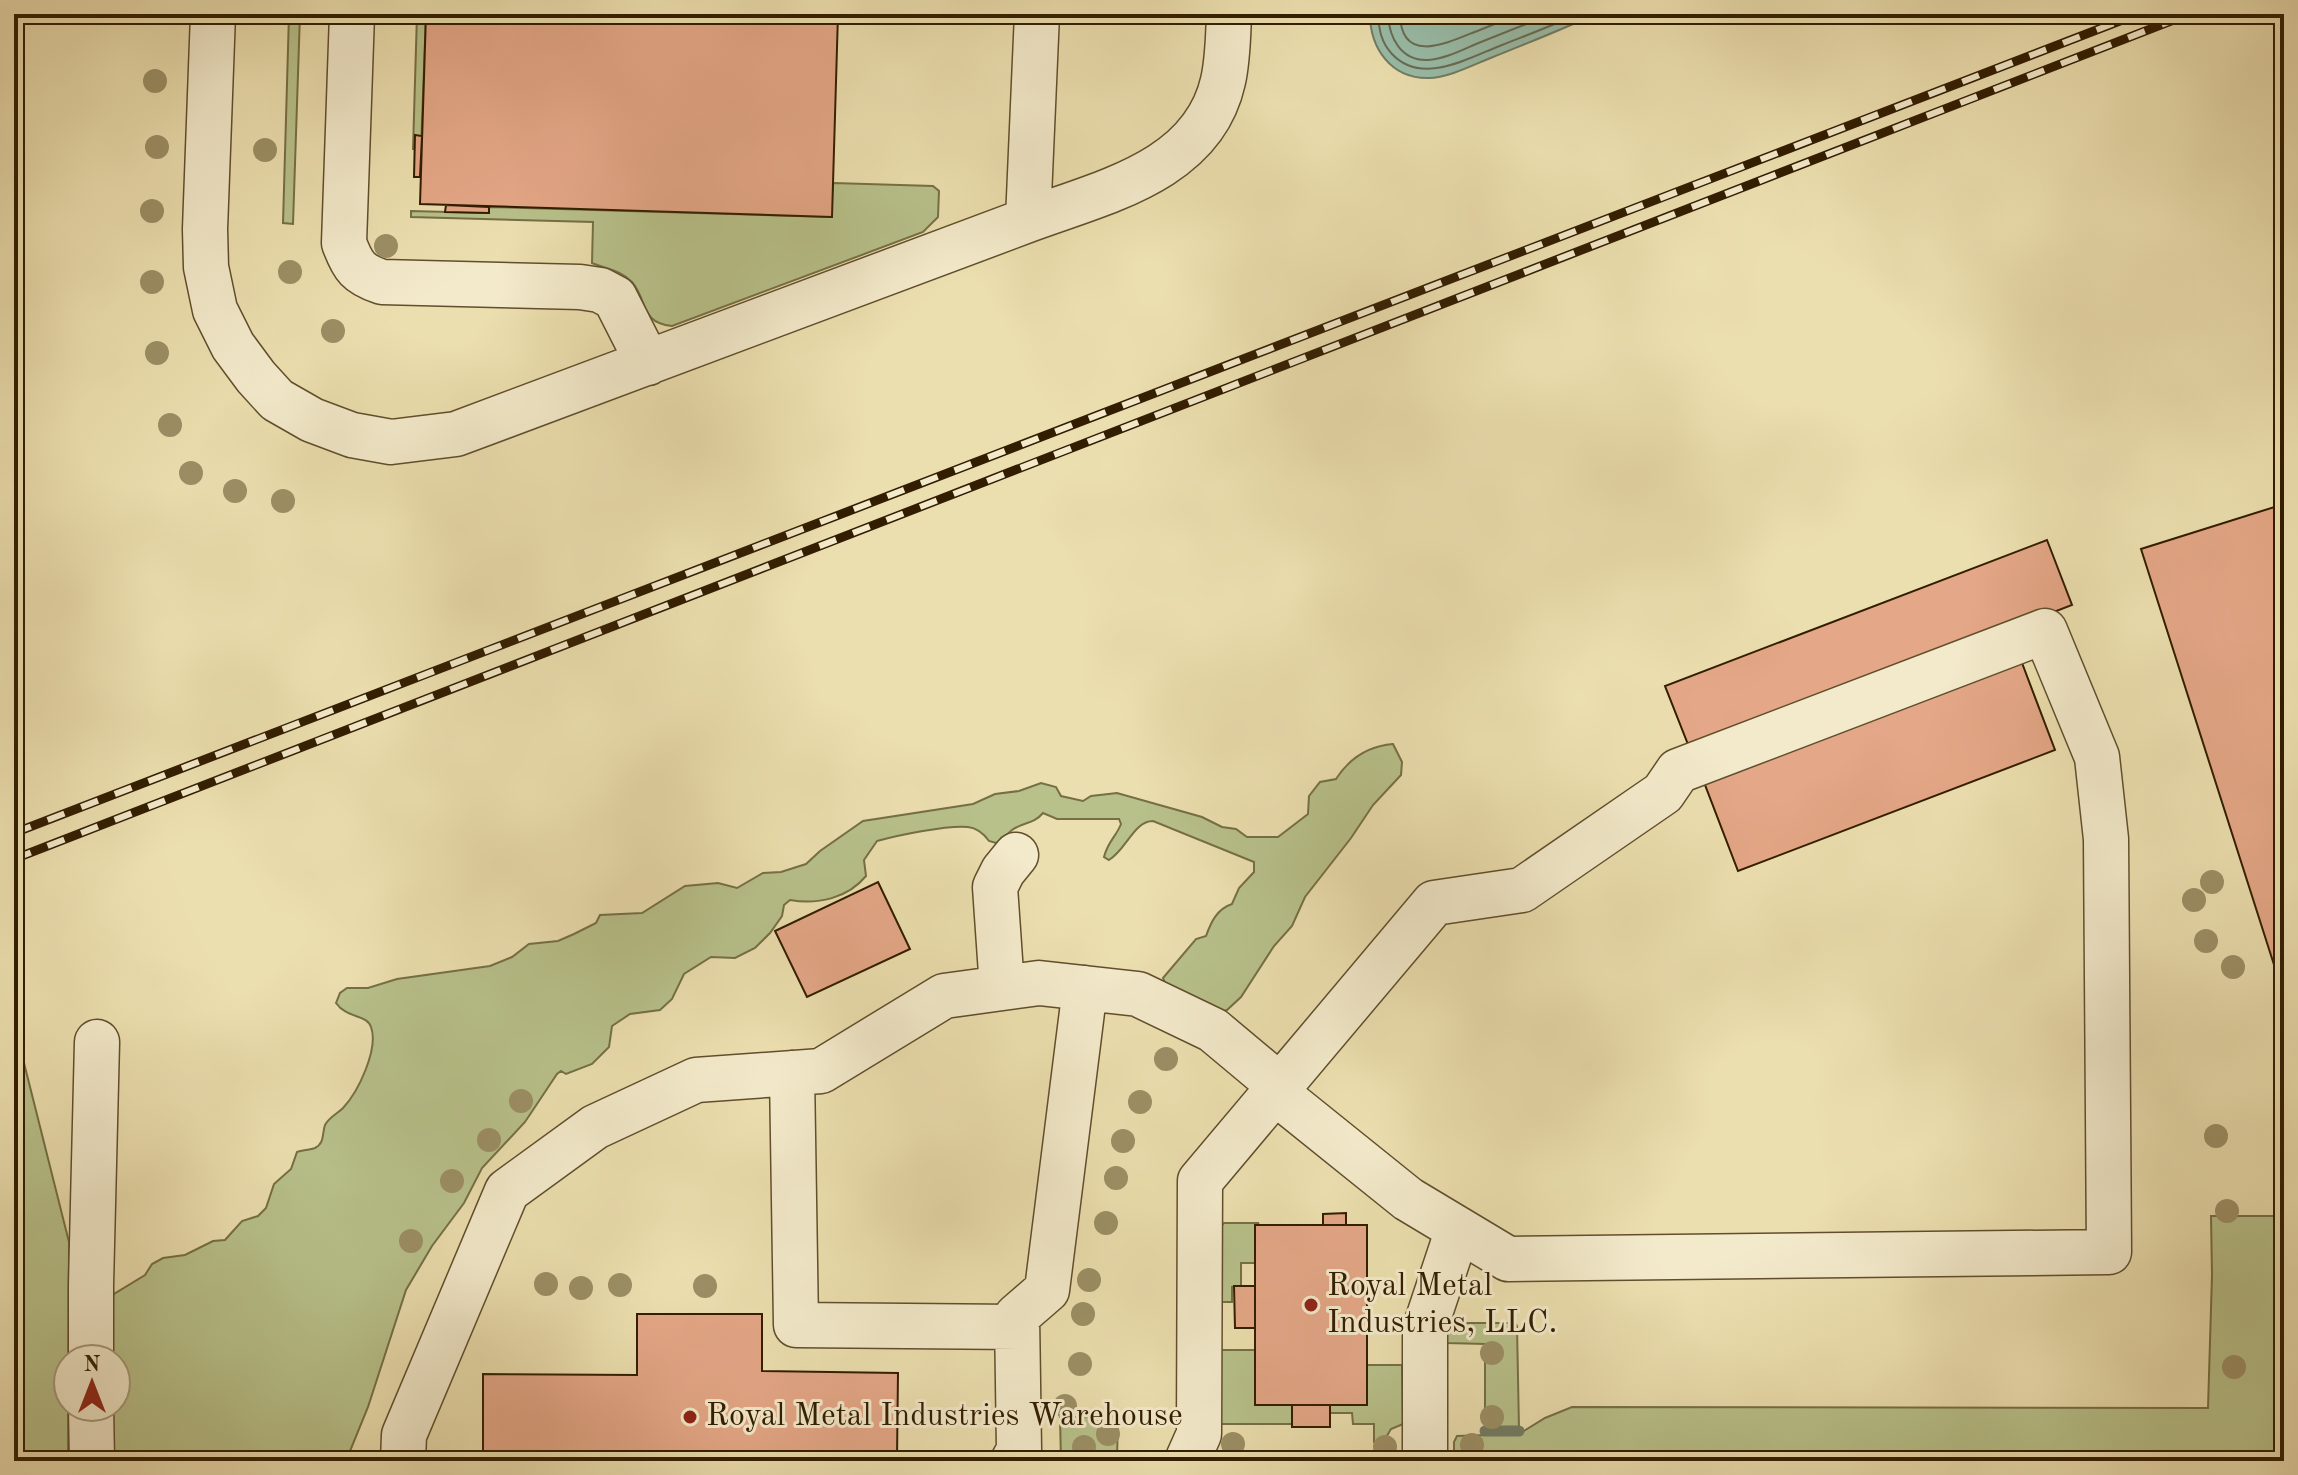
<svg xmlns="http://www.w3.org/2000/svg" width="2298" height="1475" font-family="'Old Standard TT',serif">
	<rect width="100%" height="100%" fill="#ecdfaf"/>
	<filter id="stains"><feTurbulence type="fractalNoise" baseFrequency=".0025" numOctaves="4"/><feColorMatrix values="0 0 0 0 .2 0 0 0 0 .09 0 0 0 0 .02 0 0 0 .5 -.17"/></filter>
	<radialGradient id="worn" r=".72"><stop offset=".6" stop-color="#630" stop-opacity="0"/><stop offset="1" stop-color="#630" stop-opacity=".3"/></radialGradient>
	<path fill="#b8c18a" stroke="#756f45" stroke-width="2" d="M 289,14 L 300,14 L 293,224 L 283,223 Z
		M 417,14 L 426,14 L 421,149 L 413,149 Z
		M 833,183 L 933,186 L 939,191 L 938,217 L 923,232 L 672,326 C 640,323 648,301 632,282 C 621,270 606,269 592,263 L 593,222 L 411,217 L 411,211 L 488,213 L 489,207 L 831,217 Z
		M 1393,744 L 1402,762 L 1401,775 L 1373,805 L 1351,838 L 1305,897 L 1292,926 L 1274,946 L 1241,997 L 1227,1010 L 1217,1013 L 1167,988 L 1163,978 L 1196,939 L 1206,936 C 1211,922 1217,909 1232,904 L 1239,888 L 1254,872 L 1254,862 L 1153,821 C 1134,821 1126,850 1109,860 L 1104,857 C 1108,841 1116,837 1121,824 L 1119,819 L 1057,819 L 1043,813 C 1034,824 1023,822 1012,830 C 1006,835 1003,839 996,843 L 989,841 C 984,834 977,828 968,827 C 947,825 899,835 877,841 L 864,860 L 866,876 C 848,898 818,905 790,900 L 784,905 L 782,916 L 770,933 L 755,948 L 735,958 L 711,957 L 684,974 L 672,999 L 660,1010 L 630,1014 L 612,1026 L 609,1047 L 592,1064 L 566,1074 L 561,1071 L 557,1074 L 525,1122 L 482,1168 L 464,1203 L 432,1246 L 406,1290 L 368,1407 L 346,1461 L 106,1461 L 106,1407 L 116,1407 L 116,1359 L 106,1359 L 109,1306 L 114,1294 L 145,1275 L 152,1264 L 163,1258 L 185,1255 L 213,1241 L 225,1240 L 242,1221 L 258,1216 L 266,1208 L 274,1184 L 291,1169 L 297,1152 C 302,1150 310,1150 315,1148 C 325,1143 322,1133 325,1125 C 329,1117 337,1114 343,1108 C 358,1092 379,1049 371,1027 C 367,1014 347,1019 336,1003 L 340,993 L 347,988 L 368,988 L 397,979 L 490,966 L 512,957 L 529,944 L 558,941 L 574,934 L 596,923 L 600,915 L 642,913 L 685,886 L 718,883 L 737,888 L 763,873 L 781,872 L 806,864 L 820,851 L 863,821 L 973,804 L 995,794 L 1019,791 L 1041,783 L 1056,787 L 1061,796 L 1083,801 L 1091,796 L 1117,793 L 1202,817 L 1222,827 L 1236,829 L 1247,837 L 1278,837 L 1308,814 L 1309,796 L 1320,782 L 1336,779 C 1349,759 1368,746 1393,744 Z
		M 23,1059 L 69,1242 L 68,1461 L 14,1461 L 14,1061 Z
		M 2211,1216 L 2284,1216 L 2284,1461 L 1454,1461 L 1454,1442 L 1457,1436 L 1519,1434 L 1545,1418 L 1572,1407 L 2208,1408 L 2212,1275 Z
		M 1224,1223 L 1259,1223 L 1255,1225 L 1255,1263 L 1241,1263 L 1241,1286 L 1232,1287 L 1232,1302 L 1219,1302 L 1220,1227 Z
		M 1515,1323 L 1517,1326 L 1519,1429 L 1485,1429 L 1485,1344 L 1447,1343 L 1446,1325 L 1453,1323 Z
		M 1219,1350 L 1255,1350 L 1255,1405 L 1292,1405 L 1292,1424 L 1218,1424 Z
		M 1367,1365 L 1402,1365 L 1403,1424 L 1391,1429 C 1385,1438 1386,1443 1374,1442 L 1374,1424 L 1353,1424 L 1352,1413 L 1330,1413 L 1330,1405 L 1367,1404 Z
		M 1118,1416 L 1117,1461 L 1061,1461 L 1060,1418 Z"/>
	<path fill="#99bda9" stroke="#707d65" stroke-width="2" d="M 1370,14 L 1595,14 C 1562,30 1527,43 1493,57 C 1475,64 1448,78 1429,78 C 1391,79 1370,48 1370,14 Z"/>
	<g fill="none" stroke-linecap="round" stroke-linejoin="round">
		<path stroke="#666d54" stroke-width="2" d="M 1378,14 C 1379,30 1381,42 1392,54 C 1422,86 1468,58 1502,45 C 1527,35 1552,26 1577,14
			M 1388,14 C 1389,38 1401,61 1428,60 C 1444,59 1462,50 1476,44 C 1501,34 1526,24 1552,14
			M 1400,14 C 1401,63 1443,45 1472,33 C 1488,27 1504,20 1519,14"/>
		<path stroke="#707d65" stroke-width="11" d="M 1485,1431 L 1519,1431"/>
	</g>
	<path fill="#e4a787" stroke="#321d00" stroke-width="2" d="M 426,14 L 838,14 L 832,217 L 420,204 Z
		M 415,135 L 422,136 L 420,177 L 414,177 Z
		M 446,205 L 489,207 L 489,213 L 445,212 Z
		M 2284,504 L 2284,996 L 2141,549 Z
		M 2047,540 L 2072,605 L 1691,752 L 1665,686 Z
		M 2019,655 L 2055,750 L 1738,871 L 1702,777 Z
		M 878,882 L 910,949 L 807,997 L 775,931 Z
		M 1346,1213 L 1346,1225 L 1323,1225 L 1323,1214 Z
		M 1255,1225 L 1367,1225 L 1367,1405 L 1255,1405 Z
		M 1234,1286 L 1255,1286 L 1255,1328 L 1235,1328 Z
		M 637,1314 L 762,1314 L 762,1371 L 898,1373 L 897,1459 L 935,1459 L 935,1461 L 483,1461 L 483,1374 L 637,1375 Z
		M 1292,1405 L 1330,1405 L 1330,1427 L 1292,1427 Z"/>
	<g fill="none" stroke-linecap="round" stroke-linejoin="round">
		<defs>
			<path id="minor" d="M 213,14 L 205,229 L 206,267 L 215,310 L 233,346 L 256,377 L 277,400 L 312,420 L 352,435 L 391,442 L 456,434 L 1028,220 L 1037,14
				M 352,14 L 344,243 C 353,267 358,274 382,282 L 580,287 L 600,290 L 615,298 L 648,363
				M 1028,220 C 1103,192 1203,171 1223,81 C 1228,59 1228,37 1229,14
				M 1002,988 L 995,887 L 1003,871 L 1016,855
				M 792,1073 L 796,1325 L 1017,1327
				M 91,1359 L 91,1285 L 97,1042
				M 91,1407 L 92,1461
				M 403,1461 L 404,1435 L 507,1191 L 595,1127 L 696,1080 L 821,1071 L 944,996 L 1039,983 L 1138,994 L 1213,1030 L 1280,1086
				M 1013,1461 L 1019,1450 L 1017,1316 L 1047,1290 L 1085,988
				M 1187,1461 L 1199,1434 L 1200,1181 L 1434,903 L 1522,890 L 1663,793 L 1678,771 L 2045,631 L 2097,757 L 2106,839 L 2109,1252 L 1508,1259 L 1408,1199 L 1275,1092
				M 1425,1461 L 1425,1328 L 1458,1229"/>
		</defs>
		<use href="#minor" stroke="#604e2c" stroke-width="47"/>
		<use href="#minor" stroke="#f3eacb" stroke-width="44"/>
		<defs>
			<path id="rail" d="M 14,833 L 2138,14
				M 14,859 L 2189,14"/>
		</defs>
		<use href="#rail" stroke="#321d00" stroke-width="9"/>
		<use href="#rail" stroke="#f3eacb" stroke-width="6" stroke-dasharray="18" stroke-linecap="butt"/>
	</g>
	<g fill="#9c8f65">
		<circle cx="155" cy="81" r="12"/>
		<circle cx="157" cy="147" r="12"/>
		<circle cx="265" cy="150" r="12"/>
		<circle cx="152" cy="211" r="12"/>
		<circle cx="386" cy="246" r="12"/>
		<circle cx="290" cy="272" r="12"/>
		<circle cx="152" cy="282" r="12"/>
		<circle cx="333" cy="331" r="12"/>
		<circle cx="157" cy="353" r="12"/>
		<circle cx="170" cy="425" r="12"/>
		<circle cx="191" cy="473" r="12"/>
		<circle cx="235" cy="491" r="12"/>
		<circle cx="283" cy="501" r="12"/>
		<circle cx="2212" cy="882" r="12"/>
		<circle cx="2194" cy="900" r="12"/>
		<circle cx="2206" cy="941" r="12"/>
		<circle cx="2233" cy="967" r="12"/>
		<circle cx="1166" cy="1059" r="12"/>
		<circle cx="521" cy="1101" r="12"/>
		<circle cx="1140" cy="1102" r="12"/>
		<circle cx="2216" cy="1136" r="12"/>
		<circle cx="489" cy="1140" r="12"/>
		<circle cx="1123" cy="1141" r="12"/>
		<circle cx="1116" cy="1178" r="12"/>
		<circle cx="452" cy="1181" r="12"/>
		<circle cx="2227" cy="1211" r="12"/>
		<circle cx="1106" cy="1223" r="12"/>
		<circle cx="411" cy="1241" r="12"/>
		<circle cx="1089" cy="1280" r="12"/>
		<circle cx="546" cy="1284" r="12"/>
		<circle cx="620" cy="1285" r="12"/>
		<circle cx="705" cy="1286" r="12"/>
		<circle cx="581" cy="1288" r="12"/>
		<circle cx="1083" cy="1314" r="12"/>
		<circle cx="1492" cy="1353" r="12"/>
		<circle cx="1080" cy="1364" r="12"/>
		<circle cx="2234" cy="1367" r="12"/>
		<circle cx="1065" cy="1406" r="12"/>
		<circle cx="1492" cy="1417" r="12"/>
		<circle cx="1108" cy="1434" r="12"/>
		<circle cx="1233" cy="1444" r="12"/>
		<circle cx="1472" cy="1445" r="12"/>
		<circle cx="1084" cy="1447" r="12"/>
		<circle cx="1385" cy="1447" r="12"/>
	</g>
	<g fill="#8f2418" stroke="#f3eacb" stroke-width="3">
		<circle cx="1311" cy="1305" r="8"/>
		<circle cx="690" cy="1417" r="8"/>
	</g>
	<g text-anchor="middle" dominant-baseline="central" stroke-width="6" stroke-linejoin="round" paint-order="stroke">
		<g font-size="32" fill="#321d00" stroke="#f3eacb" text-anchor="start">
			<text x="1327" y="1287">Royal Metal<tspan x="1327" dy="37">Industries, LLC.</tspan></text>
			<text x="706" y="1417">Royal Metal Industries Warehouse</text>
		</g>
	</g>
	<rect width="2298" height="1475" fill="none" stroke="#ecdfaf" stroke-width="48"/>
	<rect x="16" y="16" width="2266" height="1443" fill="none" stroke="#321d00" stroke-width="4"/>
	<rect x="24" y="24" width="2250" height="1427" fill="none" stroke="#321d00" stroke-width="2"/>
	<g transform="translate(92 1383)"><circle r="38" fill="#f3eacb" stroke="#a6987a" stroke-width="2"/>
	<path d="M0-6L14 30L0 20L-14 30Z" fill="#8f2418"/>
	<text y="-12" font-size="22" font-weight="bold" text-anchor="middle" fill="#321d00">N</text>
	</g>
	<rect width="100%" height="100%" filter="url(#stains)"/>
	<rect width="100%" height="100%" fill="url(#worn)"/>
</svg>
